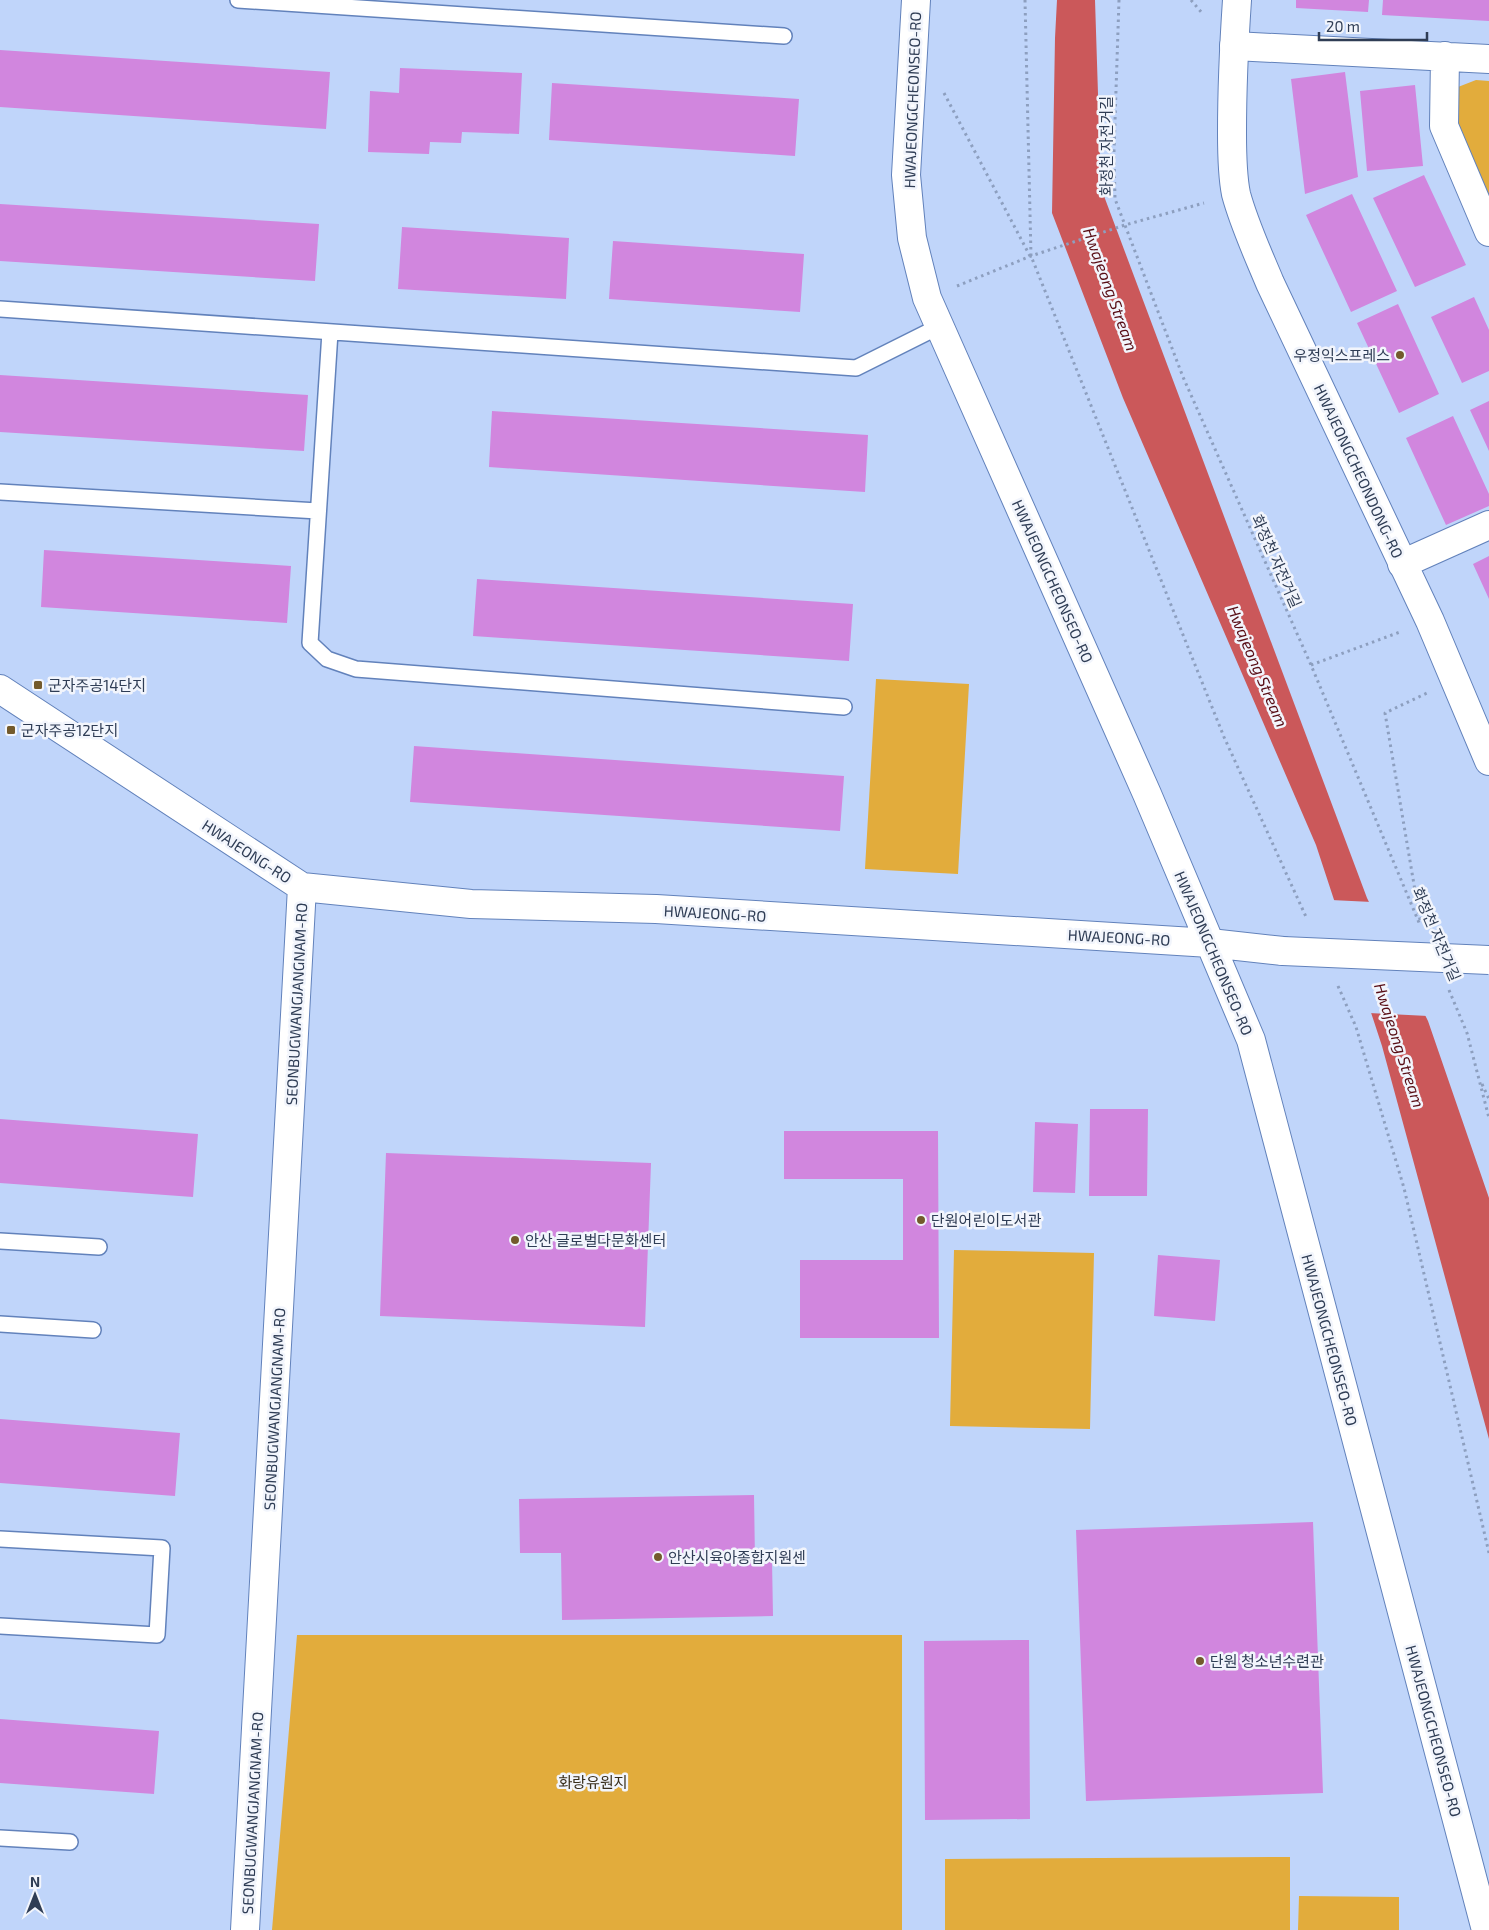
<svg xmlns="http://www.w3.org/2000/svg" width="1489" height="1930" font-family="'Exo 2','Noto Sans KR',sans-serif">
	<rect width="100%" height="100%" fill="#c0d5fa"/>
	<path fill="#e2ac3c" d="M 1476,80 L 1489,81 L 1489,202 L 1462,141 L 1456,115 L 1458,87 Z
		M 876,679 L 969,684 L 958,874 L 865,869 Z
		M 954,1250 L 1094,1253 L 1090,1429 L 950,1426 Z
		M 297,1635 L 902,1635 L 902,1930 L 272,1930 Z
		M 1290,1857 L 1290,1930 L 945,1930 L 945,1859 Z
		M 1299,1896 L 1399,1897 L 1399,1930 L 1298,1930 Z"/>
	<path fill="#cb585a" d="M 1057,0 L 1095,0 L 1101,188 L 1367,898 L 1428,1021 L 1489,1198 L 1489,1439 L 1382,1046 L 1316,845 L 1123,398 L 1052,213 L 1055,38 Z"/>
	<path fill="#c0d5fa" d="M 1331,900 L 1372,902 L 1428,1016 L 1369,1013 Z"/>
	<path fill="#d186de" d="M 1296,0 L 1369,0 L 1368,12 L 1296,8 Z
		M 1383,0 L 1489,0 L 1489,21 L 1382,15 Z
		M 0,50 L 330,72 L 326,129 L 0,107 Z
		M 400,68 L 522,73 L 519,134 L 462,132 L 461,143 L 430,142 L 429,154 L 368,152 L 370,91 L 399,93 Z
		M 1345,72 L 1358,177 L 1305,194 L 1291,79 Z
		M 552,83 L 799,99 L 795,156 L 549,140 Z
		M 1415,85 L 1423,166 L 1367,171 L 1360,91 Z
		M 1424,175 L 1466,265 L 1415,287 L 1373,198 Z
		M 1352,194 L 1397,291 L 1351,312 L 1306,215 Z
		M 0,204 L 319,224 L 315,281 L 0,261 Z
		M 402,227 L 569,238 L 566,299 L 398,289 Z
		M 613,241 L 804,254 L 800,312 L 609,299 Z
		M 1474,297 L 1489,330 L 1489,371 L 1462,383 L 1431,317 Z
		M 1398,304 L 1439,394 L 1399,413 L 1357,323 Z
		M 0,375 L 308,395 L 304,451 L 0,432 Z
		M 1489,401 L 1489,451 L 1470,410 Z
		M 492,411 L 868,435 L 865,492 L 489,467 Z
		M 1453,416 L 1489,494 L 1489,506 L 1446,525 L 1406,438 Z
		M 44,550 L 291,566 L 287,623 L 41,607 Z
		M 1489,556 L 1489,599 L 1473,564 Z
		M 477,579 L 853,604 L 849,661 L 473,636 Z
		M 414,746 L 844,776 L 840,831 L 410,802 Z
		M 1090,1109 L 1148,1109 L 1147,1196 L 1089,1196 Z
		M 0,1119 L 198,1134 L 193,1197 L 0,1183 Z
		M 1035,1122 L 1078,1124 L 1075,1193 L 1033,1192 Z
		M 784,1131 L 938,1131 L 939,1338 L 800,1338 L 800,1260 L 903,1260 L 903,1179 L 784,1179 Z
		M 386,1153 L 651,1163 L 645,1327 L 380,1316 Z
		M 1158,1255 L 1220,1260 L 1215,1321 L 1154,1316 Z
		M 0,1419 L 180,1433 L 175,1496 L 0,1483 Z
		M 754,1495 L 755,1561 L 772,1560 L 773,1616 L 562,1620 L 561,1553 L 520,1553 L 519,1499 Z
		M 1313,1522 L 1323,1793 L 1086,1801 L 1076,1530 Z
		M 1029,1640 L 1030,1819 L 925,1820 L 924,1641 Z
		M 0,1719 L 159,1731 L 154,1794 L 0,1783 Z"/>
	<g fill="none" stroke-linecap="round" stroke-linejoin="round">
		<defs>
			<path id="service" d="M 238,0 L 784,36
				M 0,309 L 856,368 L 940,326
				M 330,332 L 310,643 L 327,659 L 356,669 L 844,707
				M 0,492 L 318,511
				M 0,1241 L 99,1247
				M 0,1324 L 93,1330
				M 0,1539 L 162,1548 L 157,1635 L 0,1626
				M 0,1838 L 70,1842"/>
			<path id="minor" d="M 1234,46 L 1489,59
				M 1445,56 L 1444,126 L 1489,232
				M 1402,564 L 1489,525"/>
			<path id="tertiary" d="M 916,0 L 906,175 L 912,238 L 927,298 L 1147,794 L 1251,1040 L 1486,1930
				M 1237,0 C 1234,44 1232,89 1232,133 C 1232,153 1232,174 1236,194 C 1244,224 1258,254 1270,283 L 1430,621 L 1489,761
				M 0,689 L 302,887 L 471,904 L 656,909 L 1210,943 L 1283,951
				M 245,1930 L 302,887"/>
		</defs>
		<use href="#service" stroke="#6282bb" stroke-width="18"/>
		<use href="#minor" stroke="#6282bb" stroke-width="30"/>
		<use href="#tertiary" stroke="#6282bb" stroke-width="30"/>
		<path stroke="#8d9fbf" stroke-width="3" stroke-dasharray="2.5 4" stroke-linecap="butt" d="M 1025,0 L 1031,256 L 1224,737 L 1307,919
			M 1119,0 L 1114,151 L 1115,199 L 1183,377 L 1311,665 L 1420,925
			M 1191,0 L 1202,13
			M 944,93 L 1030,256
			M 957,286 L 1031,256 L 1125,225 L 1204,203
			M 1311,665 L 1400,632
			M 1420,920 L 1385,713 L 1427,693
			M 1338,986 L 1356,1027 L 1404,1188 L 1489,1553
			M 1449,990 L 1467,1033 L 1489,1118
			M 1482,1084 L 1489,1099"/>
		<use href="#service" stroke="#fff" stroke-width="15"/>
		<use href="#minor" stroke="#fff" stroke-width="28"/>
		<use href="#tertiary" stroke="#fff" stroke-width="28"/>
		<defs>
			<path id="tertiary-bridge" d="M 1283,951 L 1489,960"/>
		</defs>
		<use href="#tertiary-bridge" stroke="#6282bb" stroke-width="30" stroke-linecap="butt"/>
		<use href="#tertiary-bridge" stroke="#fff" stroke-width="28"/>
	</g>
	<g fill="#735a2c" stroke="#f2f5fc" stroke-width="2">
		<circle cx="1400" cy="355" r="5"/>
		<rect x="33" y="680" width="10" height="10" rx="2.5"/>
		<rect x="6" y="725" width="10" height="10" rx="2.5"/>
		<circle cx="921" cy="1220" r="5"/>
		<circle cx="515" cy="1240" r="5"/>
		<circle cx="658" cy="1557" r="5"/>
		<circle cx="1200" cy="1661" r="5"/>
	</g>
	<g text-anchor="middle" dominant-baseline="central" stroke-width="5" stroke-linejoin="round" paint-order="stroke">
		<g font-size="15" fill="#2f3d55" stroke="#f2f5fc">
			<text transform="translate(912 100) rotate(-88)">HWAJEONGCHEONSEO-RO</text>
			<text transform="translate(1106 146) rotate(-90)">화정천 자전거길</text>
			<text transform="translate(1359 471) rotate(65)">HWAJEONGCHEONDONG-RO</text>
			<text transform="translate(1277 561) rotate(66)">화정천 자전거길</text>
			<text transform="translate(1053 581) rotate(66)">HWAJEONGCHEONSEO-RO</text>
			<text transform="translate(247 851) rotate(33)">HWAJEONG-RO</text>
			<text transform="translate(715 913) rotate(3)">HWAJEONG-RO</text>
			<text transform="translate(1437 934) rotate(67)">화정천 자전거길</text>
			<text transform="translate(1119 937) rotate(3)">HWAJEONG-RO</text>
			<text transform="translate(1214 953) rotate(67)">HWAJEONGCHEONSEO-RO</text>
			<text transform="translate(296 1004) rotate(-87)">SEONBUGWANGJANGNAM-RO</text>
			<text transform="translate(1330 1340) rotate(75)">HWAJEONGCHEONSEO-RO</text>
			<text transform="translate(274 1409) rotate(-87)">SEONBUGWANGJANGNAM-RO</text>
			<text transform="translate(1434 1731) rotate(75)">HWAJEONGCHEONSEO-RO</text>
			<text transform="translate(252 1813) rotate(-87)">SEONBUGWANGJANGNAM-RO</text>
		</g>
		<g font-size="15" fill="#2f3d55" stroke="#f2f5fc" text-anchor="start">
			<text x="1390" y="355" text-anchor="end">우정익스프레스</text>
			<text x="48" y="685">군자주공14단지</text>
			<text x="21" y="730">군자주공12단지</text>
			<text x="931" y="1220">단원어린이도서관</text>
			<text x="525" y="1240">안산 글로벌다문화센터</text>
			<text x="668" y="1557">안산시육아종합지원센</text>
			<text x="1210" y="1661">단원 청소년수련관</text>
		</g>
		<g font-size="15" fill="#382d1a" stroke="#f2f5fc">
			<text x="593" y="1782">화랑유원지</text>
		</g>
		<g font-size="16" font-style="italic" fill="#580d15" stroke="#f2f5fc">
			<text transform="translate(1111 289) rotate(70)">Hwajeong Stream</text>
			<text transform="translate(1258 666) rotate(67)">Hwajeong Stream</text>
			<text transform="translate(1400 1045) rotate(72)">Hwajeong Stream</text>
		</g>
	</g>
	<g transform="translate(35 1895)" stroke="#f2f5fc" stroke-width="4" paint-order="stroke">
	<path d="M0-4L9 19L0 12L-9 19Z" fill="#2f3d55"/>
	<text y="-8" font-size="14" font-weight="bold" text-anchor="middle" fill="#2f3d55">N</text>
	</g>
	<path d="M1319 32v8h108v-8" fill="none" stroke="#2f3d55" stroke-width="2.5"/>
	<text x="1326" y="32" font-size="15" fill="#2f3d55" stroke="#f2f5fc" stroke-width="4" paint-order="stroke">20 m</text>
</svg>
